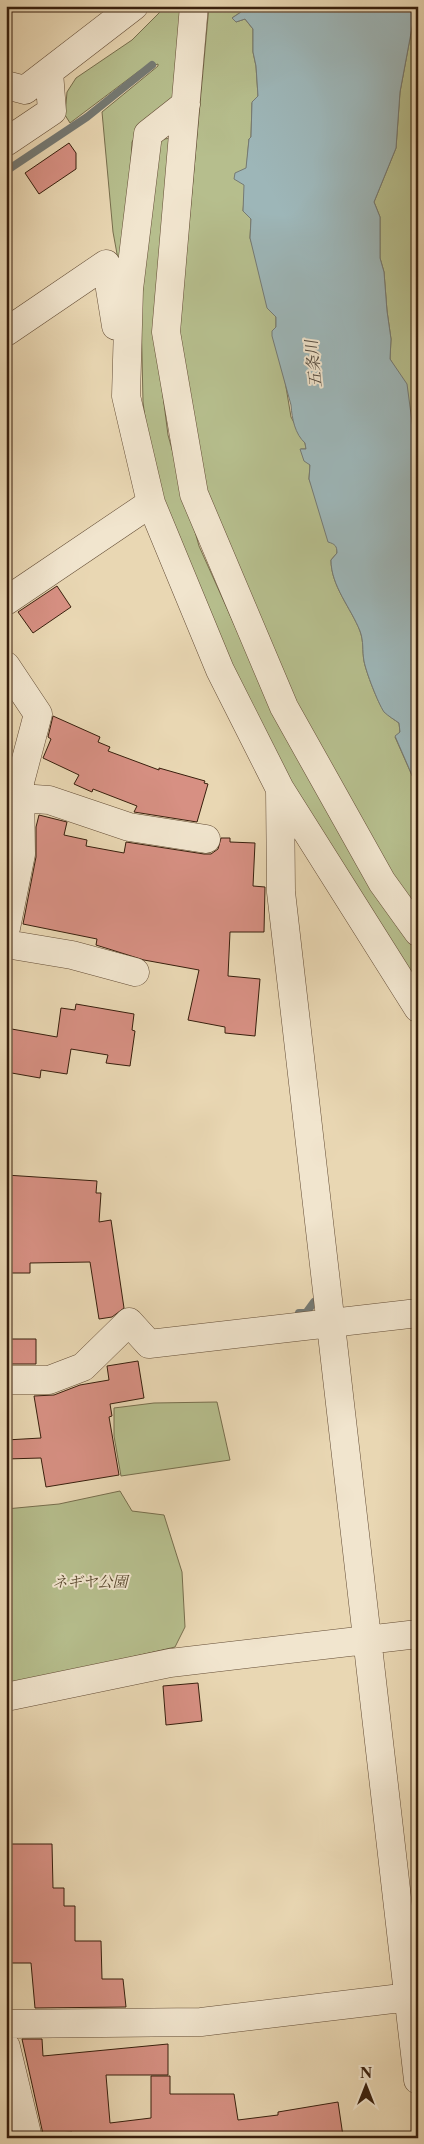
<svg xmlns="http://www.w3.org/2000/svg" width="424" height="2144" font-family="'Libre Caslon Text','Noto Serif JP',serif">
	<rect width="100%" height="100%" fill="#e9d7b3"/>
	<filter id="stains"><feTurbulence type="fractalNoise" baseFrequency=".004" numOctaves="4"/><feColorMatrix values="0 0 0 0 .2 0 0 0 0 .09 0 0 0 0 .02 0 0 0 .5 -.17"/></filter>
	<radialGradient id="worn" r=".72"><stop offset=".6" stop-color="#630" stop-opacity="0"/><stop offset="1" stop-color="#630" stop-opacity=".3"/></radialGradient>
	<path fill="#b6be8d" stroke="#776e4d" d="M 166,6 L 183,6 L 178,94 L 141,127 L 132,142 L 124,292 L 113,232 L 102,112 L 158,66 L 158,64 L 139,71 L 70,123 L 65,115 L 67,92 L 76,78 L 132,40 Z
		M 209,6 L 243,6 L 241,12 L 232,18 L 236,22 L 245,19 L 253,29 L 253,52 L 256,66 L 258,96 L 252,103 L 251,137 L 249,139 L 243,211 L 251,219 L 250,238 L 276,317 L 276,327 L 291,417 L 305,443 L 306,449 L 301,449 L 310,465 L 309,479 L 337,548 L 337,553 L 331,560 C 331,586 351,608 360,631 C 364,642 362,650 364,661 C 366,672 378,703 384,711 C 388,716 395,720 399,723 L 400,732 L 395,737 L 418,789 L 418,915 L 393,881 L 293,703 L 195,464 L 179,332 Z
		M 416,6 L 418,6 L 418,467 L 396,370 L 390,359 L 391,339 L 387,311 L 384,272 L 380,258 L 380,217 L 374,202 L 396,148 L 400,92 Z
		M 173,138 L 155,333 L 168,435 L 199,546 L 273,711 L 374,886 L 418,946 L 418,991 L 262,739 L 152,472 L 143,402 L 141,309 L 155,148 L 164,139 Z
		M 217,1402 L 230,1460 L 121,1476 L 114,1436 L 114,1408 L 154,1403 Z
		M 120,1491 L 132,1511 L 164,1515 L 182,1572 L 185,1627 L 175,1647 L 6,1686 L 6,1509 L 59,1504 Z"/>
	<path fill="#9db6b8" stroke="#757a74" d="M 243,6 L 416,6 L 400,92 L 396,148 L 374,202 L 380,217 L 380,258 L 384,272 L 387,311 L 391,339 L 390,359 L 407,384 L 418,467 L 418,789 L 395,736 L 400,732 L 399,723 C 395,720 388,716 384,712 C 378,703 366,672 364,661 C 362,650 364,642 360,631 C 351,608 331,586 331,560 L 337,553 C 337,546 335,544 328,542 L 309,479 L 310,465 L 304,461 L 300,449 L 306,449 L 305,443 C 295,434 292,419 291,405 L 272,336 L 272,331 L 276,327 L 276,317 L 267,308 L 250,238 L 251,219 L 243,211 L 244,185 L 234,179 L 235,173 L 246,168 L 249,139 L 251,137 L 252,102 L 258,96 L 256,66 L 253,52 L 253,29 L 245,19 L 236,22 L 232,18 L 241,12 Z"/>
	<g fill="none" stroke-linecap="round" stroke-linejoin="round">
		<path stroke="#757a74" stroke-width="8" d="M 6,171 L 87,117 L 152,65
			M 299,1313 L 306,1313 L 314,1302"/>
	</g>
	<path fill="#d79083" stroke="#381f0d" d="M 69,143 L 76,153 L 76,169 L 39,194 L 25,173 Z
		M 57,586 L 71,607 L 33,633 L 18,612 Z
		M 53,716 L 100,737 L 98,742 L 110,747 L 108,751 L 159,770 L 159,768 L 205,781 L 204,783 L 208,784 L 197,822 L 134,812 L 137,806 L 93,789 L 92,792 L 74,784 L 79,775 L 43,758 L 51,739 L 48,737 Z
		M 39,815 L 67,822 L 64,835 L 87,840 L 86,846 L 124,853 L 126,842 L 204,854 L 211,854 L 218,849 L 221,838 L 230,838 L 230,842 L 255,843 L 253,886 L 265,887 L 264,932 L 230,932 L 228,976 L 260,979 L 255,1036 L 225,1033 L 225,1027 L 188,1020 L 199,970 L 144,960 L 96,945 L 97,939 L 23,924 L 36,857 L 36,827 Z
		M 76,1004 L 134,1014 L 132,1030 L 135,1031 L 130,1066 L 106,1063 L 108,1055 L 71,1049 L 67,1074 L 41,1070 L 40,1078 L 6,1072 L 6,1028 L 57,1037 L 61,1008 L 75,1010 Z
		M 6,1175 L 97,1181 L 96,1193 L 101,1193 L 99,1222 L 111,1220 L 124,1308 L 112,1317 L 99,1319 L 90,1262 L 30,1263 L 30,1273 L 6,1273 Z
		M 6,1339 L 36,1339 L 36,1364 L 6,1364 Z
		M 138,1361 L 144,1398 L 110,1404 L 112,1416 L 109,1417 L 119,1475 L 46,1487 L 41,1458 L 6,1459 L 6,1440 L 41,1438 L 34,1396 L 54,1395 L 80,1385 L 109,1380 L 107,1366 Z
		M 198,1683 L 202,1721 L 166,1725 L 163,1686 Z
		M 6,1844 L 52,1844 L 53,1888 L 64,1888 L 64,1906 L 75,1906 L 75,1941 L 101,1941 L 102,1979 L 123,1979 L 126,2007 L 35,2008 L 31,1963 L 6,1963 Z
		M 22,2039 L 42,2039 L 43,2056 L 168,2044 L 168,2075 L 106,2075 L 110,2123 L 151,2118 L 151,2076 L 170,2076 L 170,2094 L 234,2094 L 238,2120 L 278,2115 L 278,2112 L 338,2102 L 343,2136 L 329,2138 L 72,2138 L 72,2132 L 43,2134 Z"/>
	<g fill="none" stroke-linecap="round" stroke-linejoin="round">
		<defs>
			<path id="minor" d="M 194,6 L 166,332 L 194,494 L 284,707 L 382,882 L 418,932
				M 6,85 L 25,90 L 134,6
				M 186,104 L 148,134 L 129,289 L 126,396 L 151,503 L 220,670 L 280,789 L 418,1008
				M 6,142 L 52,111 L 49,72
				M 6,332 L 106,264 L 116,326
				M 6,601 L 151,503
				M 6,666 L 38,714 L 20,782 L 21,854 L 6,928
				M 280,789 L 281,892 L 418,2080
				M 20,798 L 49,800 L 129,827 L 206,839
				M 6,944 L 72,955 L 135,972
				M 6,1380 L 49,1380 L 83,1367 L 129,1322 L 149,1344 L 418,1313
				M 6,1697 L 170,1663 L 418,1634
				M 6,2024 L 201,2022 L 418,1996
				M 6,2047 L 28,2138"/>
		</defs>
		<use href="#minor" stroke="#644d36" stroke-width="29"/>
		<use href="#minor" stroke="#f1e5ce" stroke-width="28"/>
	</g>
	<g text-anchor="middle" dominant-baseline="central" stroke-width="4" stroke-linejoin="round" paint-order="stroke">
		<g font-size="15" font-style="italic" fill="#58472d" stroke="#f1e5ce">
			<text x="90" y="1581">ネギヤ公園</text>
		</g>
		<g font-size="16" font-style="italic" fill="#564c40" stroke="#f1e5ce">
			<text transform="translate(313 364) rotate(-96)">五条川</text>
		</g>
	</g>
	<rect width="424" height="2144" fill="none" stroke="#e9d7b3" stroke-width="25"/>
	<rect x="8" y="8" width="409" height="2129" fill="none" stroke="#381f0d" stroke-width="2.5"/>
	<rect x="12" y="12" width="399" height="2119" fill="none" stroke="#381f0d"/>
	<g transform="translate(366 2086)" stroke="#f1e5ce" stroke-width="4" paint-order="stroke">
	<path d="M0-4L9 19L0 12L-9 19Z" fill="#381f0d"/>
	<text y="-8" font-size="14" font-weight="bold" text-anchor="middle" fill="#381f0d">N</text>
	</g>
	<rect width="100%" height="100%" filter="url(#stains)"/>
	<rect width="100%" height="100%" fill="url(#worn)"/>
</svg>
